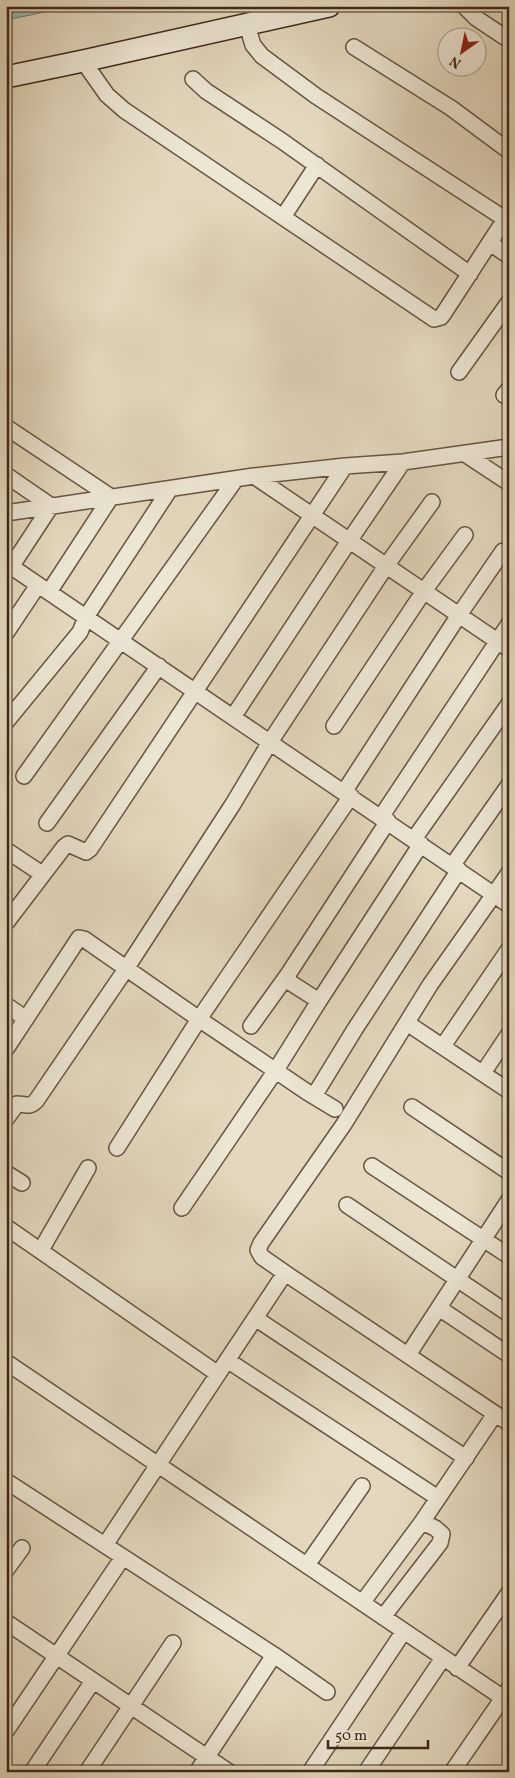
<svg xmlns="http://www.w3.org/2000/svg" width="515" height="1778" font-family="Vollkorn,serif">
	<rect width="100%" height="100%" fill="#e3d8be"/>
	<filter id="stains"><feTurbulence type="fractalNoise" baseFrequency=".004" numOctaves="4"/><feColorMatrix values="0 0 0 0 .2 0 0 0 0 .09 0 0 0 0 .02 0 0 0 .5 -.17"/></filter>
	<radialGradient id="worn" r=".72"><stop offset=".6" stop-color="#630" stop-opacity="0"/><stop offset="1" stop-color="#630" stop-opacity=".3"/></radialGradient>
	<path fill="#95bab0" stroke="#728074" d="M 6,6 L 74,6 L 6,20 Z"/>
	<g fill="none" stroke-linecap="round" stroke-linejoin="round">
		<defs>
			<path id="street" d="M 464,6 L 476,18 L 509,40
				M 247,25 L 253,45 L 262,56 L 316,96 L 505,219
				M 354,47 L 451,108 L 509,151
				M 83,61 L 107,95 L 124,110 L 434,319 L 441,317 L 444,313 L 509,213
				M 193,79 L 206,91 L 282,141 L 470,274
				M 283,217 L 317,165
				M 490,243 L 509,256
				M 459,372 L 509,302
				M 504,395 L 509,389
				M 6,427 L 111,497
				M 465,454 L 509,483
				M 6,475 L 51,506 L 11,567
				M 254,476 L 509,649
				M 6,513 L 254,476 L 345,466 L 403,462 L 509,447
				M 6,563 L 509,905
				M 49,592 L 111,497
				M 6,633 L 38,585
				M 233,717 L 349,541 L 403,462
				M 6,722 L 80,632 L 86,617 L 170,489
				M 334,726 L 424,591 L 465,535
				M 24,776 L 236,479
				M 344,792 L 459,615 L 503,551
				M 381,817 L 509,624
				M 47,823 L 159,666
				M 414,839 L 509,704
				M 6,850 L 42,874
				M 452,866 L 509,785
				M 6,923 L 64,847 L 68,844 L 86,852 L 90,849 L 345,466
				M 319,1001 L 421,844
				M 6,1005 L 26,1019
				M 407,1023 L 509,1091
				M 251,1026 L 289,973
				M 443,1046 L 509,949
				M 6,1049 L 79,938 L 84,939 L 199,1019 L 307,1092 L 335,1109
				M 483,1073 L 509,1034
				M 314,1096 L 355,1029 L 459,870
				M 412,1107 L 509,1172
				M 6,1119 L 17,1104 C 26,1104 29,1108 36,1101 L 126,969 L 233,804 L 270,742 L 386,566 L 432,502
				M 117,1148 L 199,1019 L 351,796
				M 372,1166 L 509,1256
				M 6,1173 L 22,1183
				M 347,1205 L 509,1314
				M 182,1208 L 276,1070 L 319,1001 L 291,983 L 288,978 L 289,973 L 388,821
				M 6,1227 L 218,1374 L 285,1273 L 509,1423
				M 41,1250 L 88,1168
				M 285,1273 L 262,1257 L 258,1250 L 261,1243 L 344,1124 L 430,985 L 509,873
				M 439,1308 L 509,1355
				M 255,1318 L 466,1458
				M 408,1355 L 509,1200
				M 227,1360 L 438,1498
				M 6,1362 L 509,1702
				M 6,1481 L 274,1655 L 327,1692
				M 105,1545 L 218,1374
				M 307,1565 L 362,1486
				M 6,1570 L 22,1548
				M 362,1603 L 422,1522
				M 383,1617 L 440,1543 L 442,1534 L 435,1528 L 422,1522 L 495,1414
				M 6,1622 L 229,1772
				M 457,1668 L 509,1593
				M 6,1731 L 123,1557
				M 32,1772 L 93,1681
				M 87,1772 L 173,1643
				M 197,1772 L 274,1655
				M 310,1772 L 404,1631
				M 366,1772 L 443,1658
				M 452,1772 L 509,1689"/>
			<path id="secondary" d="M 6,77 L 83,61 L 329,6"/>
		</defs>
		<use href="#street" stroke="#675542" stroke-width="18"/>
		<use href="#secondary" stroke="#3e2919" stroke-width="24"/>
		<use href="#street" stroke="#ede6d5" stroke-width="15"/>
		<use href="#secondary" stroke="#ede6d5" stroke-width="21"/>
	</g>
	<rect width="515" height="1778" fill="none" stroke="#e3d8be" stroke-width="25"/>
	<rect x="8" y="8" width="500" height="1763" fill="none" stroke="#3e2919" stroke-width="2.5"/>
	<rect x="12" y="12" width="490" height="1753" fill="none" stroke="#3e2919"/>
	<g transform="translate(462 52) rotate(213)"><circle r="24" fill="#ede6d5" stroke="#a79a8a"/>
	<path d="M0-4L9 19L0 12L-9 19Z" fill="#8f2418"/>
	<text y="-8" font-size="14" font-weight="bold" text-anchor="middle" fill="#3e2919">N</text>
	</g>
	<path d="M328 1740v8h100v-8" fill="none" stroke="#3e2919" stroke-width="2.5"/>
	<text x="335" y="1740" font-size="15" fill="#3e2919" stroke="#ede6d5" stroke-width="4" paint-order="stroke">50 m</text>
	<rect width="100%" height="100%" filter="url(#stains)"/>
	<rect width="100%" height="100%" fill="url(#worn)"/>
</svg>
